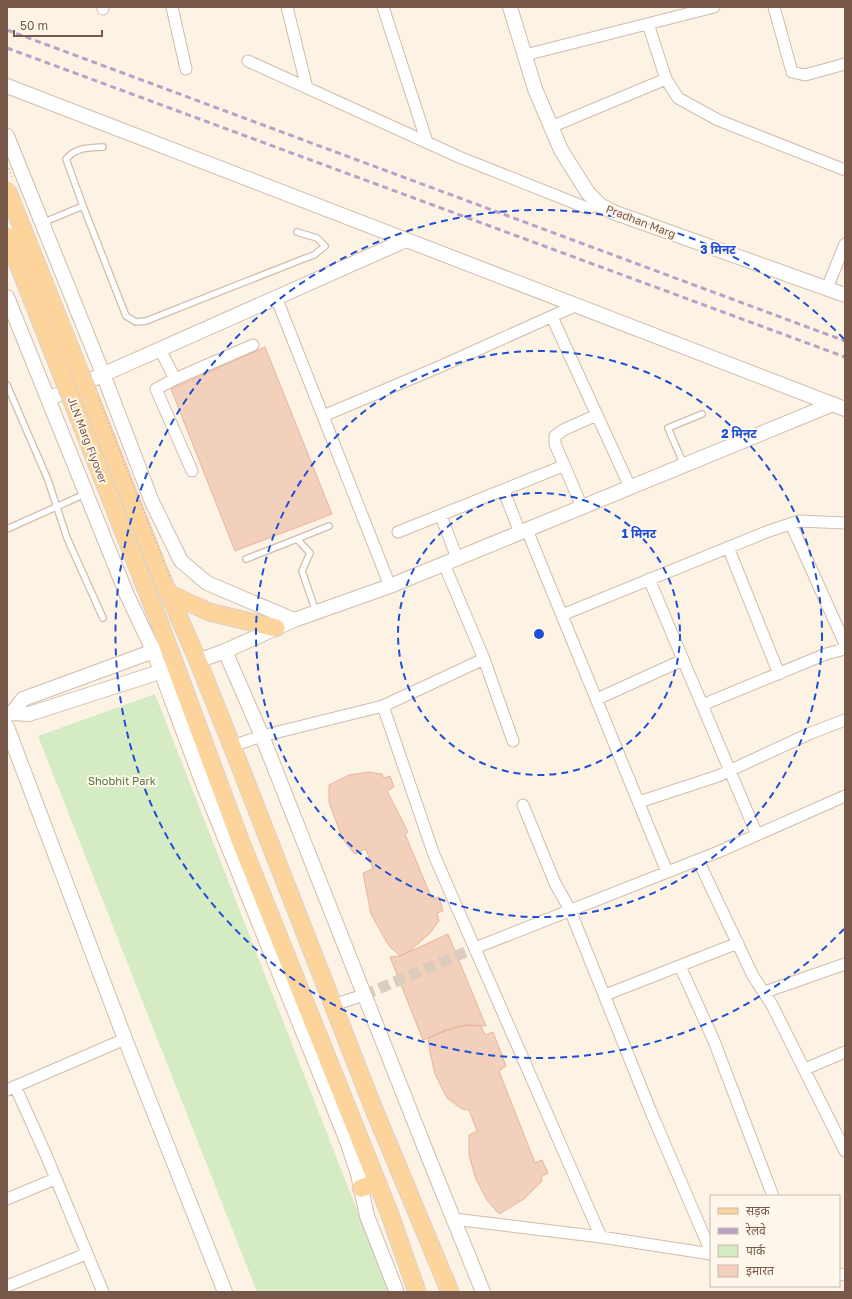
<svg xmlns="http://www.w3.org/2000/svg" width="852" height="1299" font-family="'Golos Text','Noto Sans Devanagari',sans-serif">
	<rect width="100%" height="100%" fill="#fdf3e5"/>
	<path fill="#d5ebc3" d="M 155,694 L 388,1289 L 385,1292 L 257,1292 L 38,736 Z"/>
	<path fill="#f3d0bc" stroke="#e7b59c" d="M 265,347 L 332,514 L 235,551 L 171,389 Z
		M 368,772 L 382,774 L 384,778 L 390,776 L 394,787 L 387,791 L 408,832 L 405,834 L 432,899 L 439,897 L 443,911 L 437,913 L 439,921 L 430,933 L 411,950 L 400,956 L 389,946 L 371,914 L 363,873 L 373,869 L 366,849 L 355,854 L 347,845 L 340,832 L 329,802 L 329,785 L 349,775 Z
		M 448,934 L 486,1026 L 468,1025 L 455,1027 L 423,1040 L 390,957 L 400,956 Z
		M 468,1025 L 481,1026 L 485,1035 L 493,1032 L 506,1066 L 499,1071 L 535,1163 L 542,1160 L 548,1173 L 541,1177 L 542,1181 L 524,1199 L 499,1214 L 487,1200 L 476,1179 L 469,1155 L 469,1135 L 477,1131 L 469,1110 L 462,1109 L 447,1098 L 435,1074 L 430,1052 L 428,1038 L 443,1031 Z"/>
	<g fill="none" stroke-linecap="round" stroke-linejoin="round">
		<path stroke="#dcccbe" stroke-width="11" stroke-dasharray="11 5.5" stroke-linecap="butt" d="M 364,995 L 475,948"/>
		<defs>
			<path id="service" d="M 83,206 L 126,316 L 136,322 L 146,321 L 303,259 L 314,255 L 325,246 L 317,238 L 297,232
				M 42,223 L 83,206 L 66,159 C 77,147 88,148 103,147
				M 7,385 L 48,480 L 67,538 L 103,618
				M 684,465 L 668,428 L 702,414
				M 7,529 L 85,494
				M 297,539 L 329,526
				M 246,559 L 297,539 L 310,553 L 302,571 L 316,612"/>
			<path id="minor" d="M 103,7 L 103,9
				M 172,7 L 186,69
				M 287,7 L 307,88
				M 383,7 L 427,142
				M 774,7 L 792,72 L 805,75 L 845,64
				M 648,24 L 666,79 L 678,98 L 718,120 L 845,170
				M 525,55 L 714,7
				M 248,61 L 459,157 L 587,208 L 600,205
				M 551,127 L 666,79
				M 827,288 L 845,244
				M 276,297 L 390,586
				M 552,317 L 630,487
				M 160,349 L 175,379 L 156,389 L 192,471
				M 175,379 L 253,345
				M 323,416 L 439,367 L 577,305
				M 504,491 L 520,533
				M 582,507 L 555,444 L 555,436 L 563,430 L 597,415
				M 441,516 L 457,558
				M 791,524 L 845,644
				M 527,530 L 667,872
				M 398,532 L 563,466
				M 728,547 L 779,674
				M 444,564 L 484,659 L 513,741
				M 649,579 L 757,835
				M 562,615 L 769,531 L 799,521 L 845,523
				M 484,659 L 383,706 L 434,855 L 601,1237
				M 597,699 L 683,660
				M 702,705 L 826,654 L 845,649
				M 232,746 L 262,736 L 383,706
				M 639,802 L 718,776 L 811,733 L 845,720
				M 523,805 L 555,883 L 570,910 L 651,1112 L 711,1252
				M 698,860 L 753,976 L 772,1005 L 845,1151
				M 475,948 L 718,852 L 845,796
				M 680,966 L 714,1041 L 773,1196
				M 765,992 L 845,964
				M 605,995 L 738,943
				M 333,1005 L 364,995
				M 805,1069 L 845,1052
				M 15,1086 L 46,1155 L 103,1292
				M 7,1090 L 125,1039
				M 7,1199 L 55,1179
				M 454,1219 L 601,1237 L 711,1254
				M 839,1274 L 845,1275
				M 7,1286 L 86,1254"/>
			<path id="tertiary" d="M 510,7 L 535,89 L 561,150 L 588,193 L 600,205 L 613,212 L 845,295
				M 7,86 L 845,409
				M 7,136 L 103,374 L 152,502 L 181,561 L 207,583 L 294,620
				M 7,297 L 127,595 L 153,650 L 203,784 L 347,1141 L 358,1174 L 367,1216 L 396,1290
				M 48,399 L 406,240
				M 225,651 L 262,736 L 428,1156 L 483,1292
				M 198,661 L 225,651 L 294,620 L 390,586 L 833,404
				M 12,713 L 23,699 L 162,648
				M 7,715 L 12,713 L 29,714 L 169,669
				M 7,727 L 125,1039 L 225,1292"/>
			<path id="primary" d="M 87,390 L 160,574 L 198,661 L 232,746 L 373,1107 L 450,1292
				M 168,593 L 209,612 L 276,628
				M 160,624 L 240,840 L 389,1212 L 417,1292
				M 361,1188 L 378,1183"/>
		</defs>
		<use href="#service" stroke="#d1bcad" stroke-width="8"/>
		<use href="#minor" stroke="#d1bcad" stroke-width="13"/>
		<use href="#tertiary" stroke="#d1bcad" stroke-width="16"/>
		<use href="#primary" stroke="#d9d0cc" stroke-width="19"/>
		<use href="#service" stroke="#fff" stroke-width="5.5"/>
		<use href="#minor" stroke="#fff" stroke-width="11"/>
		<use href="#tertiary" stroke="#fff" stroke-width="14"/>
		<use href="#primary" stroke="#fdd59c" stroke-width="17"/>
		<path stroke="#b5a3c7" stroke-width="3" stroke-dasharray="6 4" stroke-linecap="butt" d="M 7,30 L 845,341
			M 7,48 L 845,357"/>
		<defs>
			<path id="primary-bridge" d="M 7,190 L 87,390
				M 7,236 L 160,624"/>
		</defs>
		<use href="#primary-bridge" stroke="#d9d0cc" stroke-width="19" stroke-linecap="butt"/>
		<path stroke="#d9b39f" stroke-width="2" stroke-dasharray="1 3" stroke-linecap="butt" d="M 7,165 L 12,177
			M 98,397 L 171,579"/>
		<use href="#primary-bridge" stroke="#fdd59c" stroke-width="17"/>
	</g>
	<g fill="none" stroke="#1d4ed8" stroke-width="2" stroke-dasharray="7 5">
		<circle cx="539" cy="634" r="141"/>
		<circle cx="539" cy="634" r="283"/>
		<path d="M844 929A424 424 0 1 1 844 339"/>
	</g>
	<g text-anchor="middle" dominant-baseline="central" stroke-width="4" stroke-linejoin="round" paint-order="stroke">
		<g font-size="11" fill="#775849" stroke="#fff7ec">
			<text transform="translate(641 221) rotate(21)">Pradhan Marg</text>
			<text transform="translate(88 440) rotate(69)">JLN Marg Flyover</text>
		</g>
		<g font-size="11" fill="#52773e" stroke="#fff7ec">
			<text x="122" y="780">Shobhit Park</text>
		</g>
	</g>
	<circle cx="539" cy="634" r="6" fill="#1d4ed8" stroke="#fff7ec" stroke-width="2"/>
	<g font-size="12" text-anchor="middle" font-weight="bold" fill="#1d4ed8" stroke="#fff7ec" stroke-width="4" stroke-linejoin="round" paint-order="stroke">
		<text x="718" y="254">3 मिनट</text>
		<text x="739" y="438">2 मिनट</text>
		<text x="639" y="538">1 मिनट</text>
	</g>
	<rect width="852" height="1299" fill="none" stroke="#775849" stroke-width="16"/>
	<rect x="710" y="1195" width="130" height="92" fill="#fff7ec" stroke="#c9b7ab"/>
	<rect x="718" y="1208" width="20" height="6" fill="#fdd59c" stroke="#c9b7ab"/>
	<text x="746" y="1215" font-size="12" fill="#775849">सड़क</text>
	<rect x="718" y="1228" width="20" height="6" fill="#b5a3c7" stroke="#c9b7ab"/>
	<text x="746" y="1235" font-size="12" fill="#775849">रेलवे</text>
	<rect x="718" y="1245" width="20" height="12" fill="#d5ebc3" stroke="#c9b7ab"/>
	<text x="746" y="1255" font-size="12" fill="#775849">पार्क</text>
	<rect x="718" y="1265" width="20" height="12" fill="#f3d0bc" stroke="#c9b7ab"/>
	<text x="746" y="1275" font-size="12" fill="#775849">इमारत</text>
	<path d="M14 30v6h88v-6" fill="none" stroke="#775849" stroke-width="2"/>
	<text x="20" y="30" font-size="12" fill="#775849" stroke="#fff7ec" stroke-width="3" paint-order="stroke">50 m</text>
</svg>
